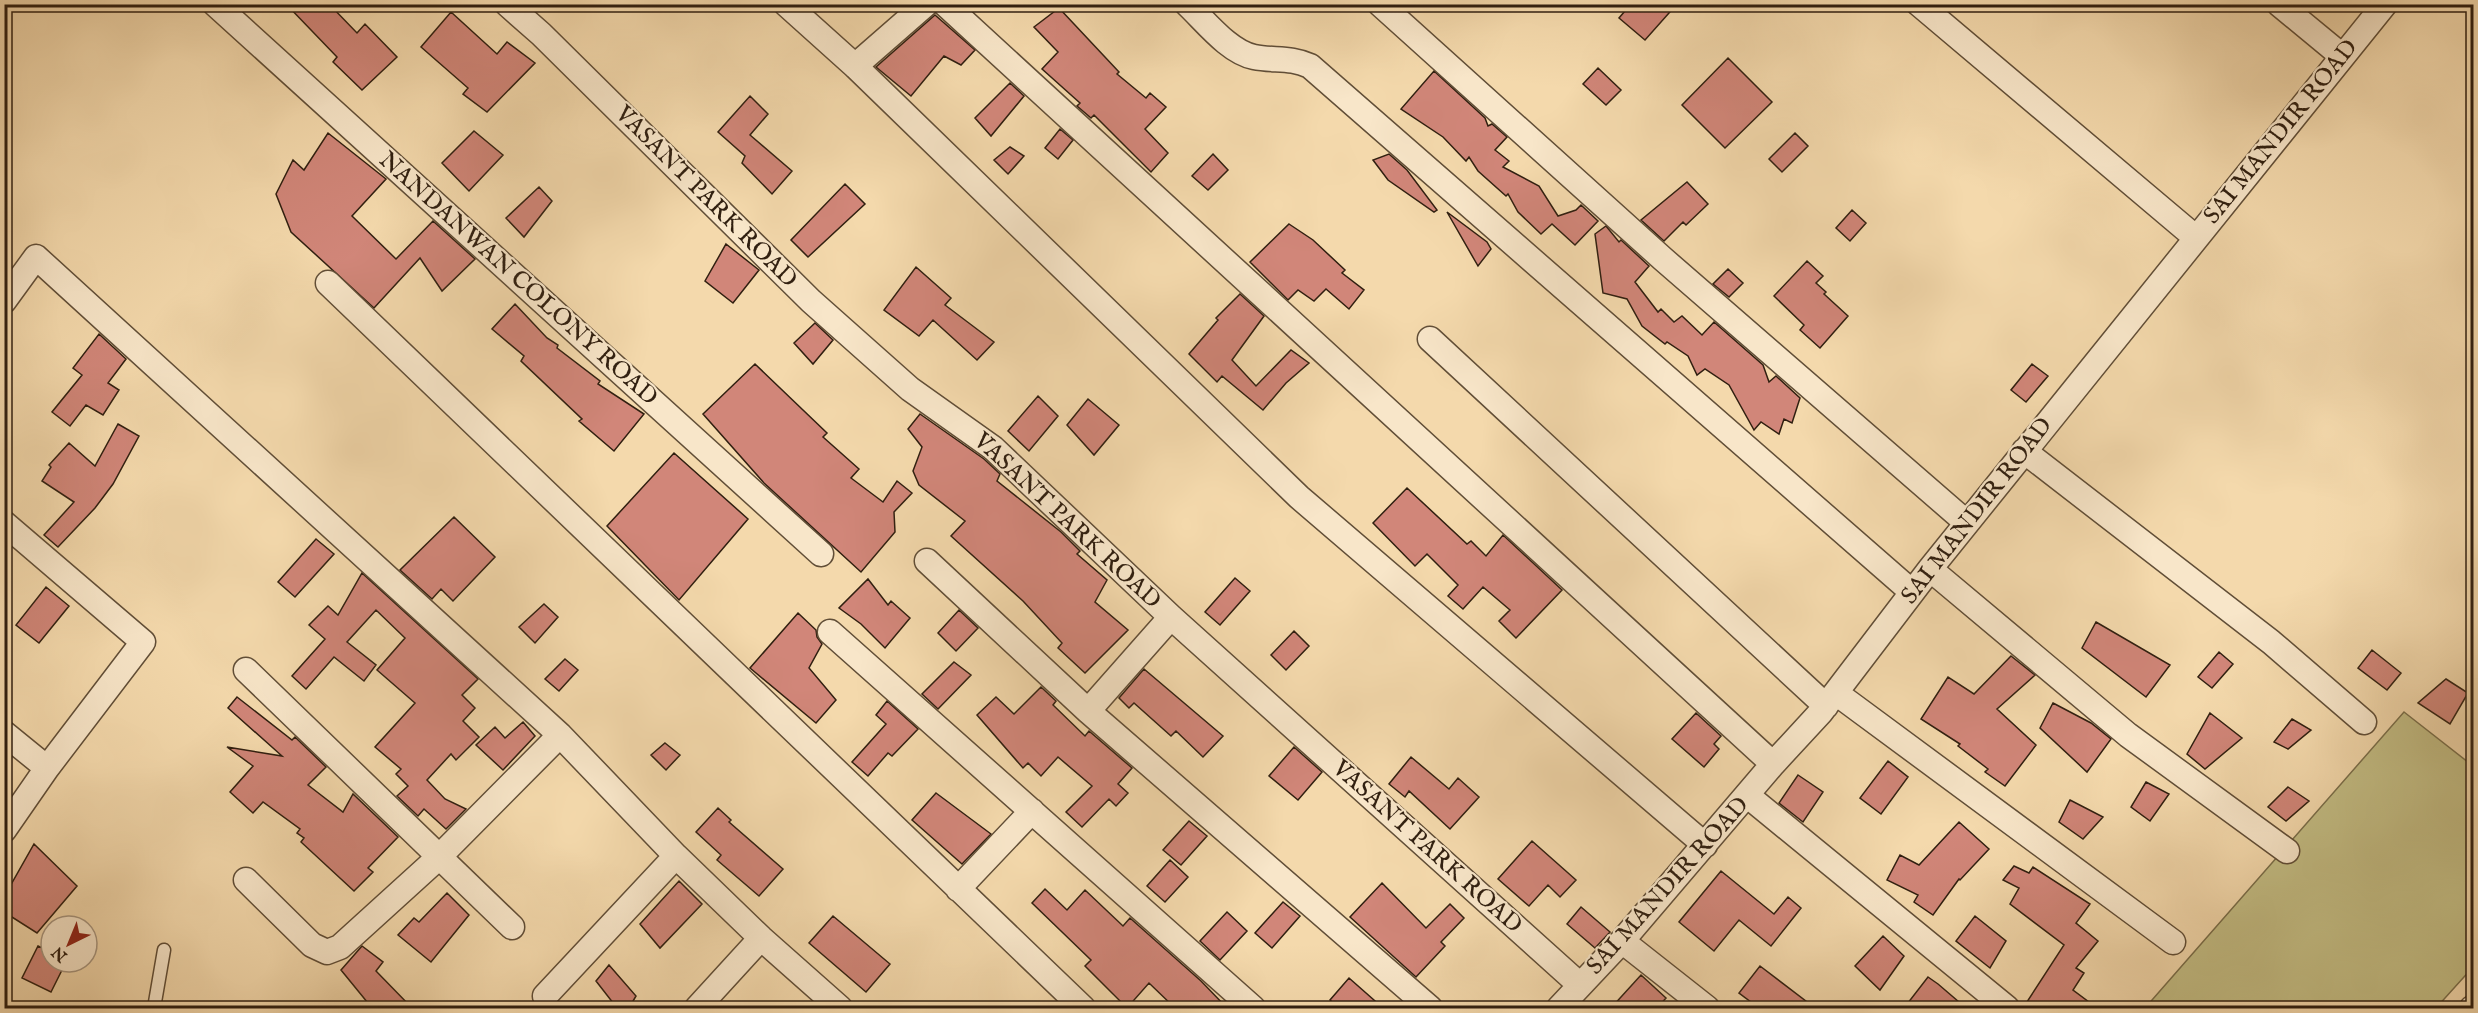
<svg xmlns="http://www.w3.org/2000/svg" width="2478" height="1013" font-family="'IM FELL English',serif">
	<rect width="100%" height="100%" fill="#f4d9ac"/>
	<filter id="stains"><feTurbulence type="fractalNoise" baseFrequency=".00333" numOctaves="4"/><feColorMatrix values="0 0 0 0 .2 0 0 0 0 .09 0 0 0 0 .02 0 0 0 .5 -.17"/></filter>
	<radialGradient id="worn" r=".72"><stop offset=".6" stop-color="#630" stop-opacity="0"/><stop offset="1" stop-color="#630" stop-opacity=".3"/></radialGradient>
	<path fill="#c3bd84" stroke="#7a6e4a" stroke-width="1.5" d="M 2404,712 L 2473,766 L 2473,967 L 2436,1008 L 2145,1008 Z"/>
	<path fill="#d18679" stroke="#301f10" stroke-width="1.5" d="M 286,4 L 329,4 L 357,33 L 365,24 L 397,57 L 362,90 L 333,62 L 337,57 Z
		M 1631,4 L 1677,4 L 1645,40 L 1619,18 Z
		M 1059,8 L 1119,72 L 1117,74 L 1146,98 L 1150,93 L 1166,107 L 1145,129 L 1168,153 L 1151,172 L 1094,115 L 1091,118 L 1077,106 L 1080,103 L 1042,69 L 1058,52 L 1034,27 Z
		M 451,12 L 497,54 L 507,42 L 535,63 L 487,112 L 463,94 L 468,88 L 421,47 Z
		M 935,15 L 975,50 L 961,65 L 944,56 L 911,96 L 876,67 Z
		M 1728,58 L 1772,102 L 1725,148 L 1682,105 Z
		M 1598,68 L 1621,90 L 1606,105 L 1583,84 Z
		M 1434,71 L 1485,118 L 1488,126 L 1492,124 L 1507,137 L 1495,150 L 1509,161 L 1503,167 L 1539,186 L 1558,216 L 1576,210 L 1581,205 L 1598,221 L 1575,245 L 1552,224 L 1541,234 L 1518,212 L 1508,194 L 1506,196 L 1478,171 L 1469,157 L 1466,161 L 1443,137 L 1401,109 Z
		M 1010,83 L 1024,96 L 991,136 L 975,118 Z
		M 750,96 L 768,114 L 750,135 L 792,171 L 772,194 L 742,163 L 745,156 L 718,132 Z
		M 1060,129 L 1073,140 L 1058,159 L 1045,148 Z
		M 474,131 L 503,155 L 469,191 L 442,163 Z
		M 328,133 L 386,179 L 352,216 L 396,259 L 433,221 L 475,259 L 442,291 L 420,258 L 374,308 L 291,232 L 276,194 L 293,160 L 304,170 Z
		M 1795,133 L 1808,146 L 1782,172 L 1769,159 Z
		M 1010,147 L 1024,156 L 1008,174 L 994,160 Z
		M 1213,154 L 1228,170 L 1208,190 L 1192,176 Z
		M 1389,154 L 1407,170 L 1437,210 L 1434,212 L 1388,180 L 1373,160 Z
		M 1687,182 L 1708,204 L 1686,225 L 1683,222 L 1664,241 L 1641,220 Z
		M 845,184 L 865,204 L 808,257 L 791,240 Z
		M 539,187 L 552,201 L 524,237 L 506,218 Z
		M 1852,210 L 1866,223 L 1850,241 L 1836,228 Z
		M 1447,212 L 1487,242 L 1491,249 L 1478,266 Z
		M 1289,224 L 1313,240 L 1345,270 L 1342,273 L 1364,290 L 1349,309 L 1326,289 L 1314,301 L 1298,290 L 1288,300 L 1250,262 Z
		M 1606,226 L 1619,242 L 1621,240 L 1649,266 L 1635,282 L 1658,312 L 1661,309 L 1674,322 L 1682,316 L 1702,335 L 1714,322 L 1763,365 L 1769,382 L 1776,376 L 1800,398 L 1792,423 L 1784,419 L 1779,434 L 1761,422 L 1754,430 L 1729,385 L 1705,369 L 1697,375 L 1688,356 L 1667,342 L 1665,344 L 1642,326 L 1627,299 L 1603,293 L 1595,234 Z
		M 726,244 L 759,270 L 733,303 L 705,281 Z
		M 1807,261 L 1823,276 L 1816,283 L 1826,292 L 1824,294 L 1848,316 L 1820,348 L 1800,330 L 1804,325 L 1774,296 Z
		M 916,267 L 951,298 L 945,305 L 994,342 L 977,360 L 933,320 L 919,336 L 884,310 Z
		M 1728,269 L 1743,283 L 1729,297 L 1713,284 Z
		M 1240,294 L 1264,316 L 1232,360 L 1256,386 L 1291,350 L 1309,363 L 1286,383 L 1263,410 L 1222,376 L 1217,382 L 1189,354 L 1218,320 L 1216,318 Z
		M 515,304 L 547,338 L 558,345 L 557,348 L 600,381 L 598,384 L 644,414 L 614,451 L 579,421 L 582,419 L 521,361 L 524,356 L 492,329 Z
		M 815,323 L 833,340 L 813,364 L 794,343 Z
		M 99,334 L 126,359 L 108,383 L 119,390 L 103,415 L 86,405 L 70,426 L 52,412 L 82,375 L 73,368 Z
		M 755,364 L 827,433 L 823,437 L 859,469 L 851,478 L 883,502 L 897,481 L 912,493 L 894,512 L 895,532 L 861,572 L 764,483 L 703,414 Z
		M 2032,364 L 2048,376 L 2026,402 L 2011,390 Z
		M 1038,396 L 1058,416 L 1029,451 L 1008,431 Z
		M 1088,399 L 1119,425 L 1094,455 L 1067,425 Z
		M 920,414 L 984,459 L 1000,474 L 997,481 L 1061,532 L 1080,551 L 1077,554 L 1107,580 L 1095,602 L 1128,630 L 1085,673 L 1058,648 L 1062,643 L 1023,601 L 951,536 L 965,521 L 919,485 L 913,471 L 922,447 L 908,429 Z
		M 118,424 L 139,436 L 113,484 L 95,508 L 58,547 L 44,535 L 74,502 L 42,481 L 51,467 L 49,465 L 69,443 L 95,466 Z
		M 674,453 L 748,519 L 679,600 L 607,526 Z
		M 1407,488 L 1467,544 L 1471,541 L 1486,556 L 1503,535 L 1562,590 L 1516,638 L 1499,621 L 1510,610 L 1483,587 L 1463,609 L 1448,596 L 1458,585 L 1427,554 L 1415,566 L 1373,523 Z
		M 454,517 L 495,557 L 453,601 L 441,589 L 432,599 L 400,570 Z
		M 316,539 L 334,554 L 295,597 L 278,582 Z
		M 362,573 L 478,679 L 462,695 L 475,708 L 463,721 L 479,737 L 456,760 L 451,754 L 427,780 L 445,799 L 466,809 L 446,829 L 424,809 L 418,816 L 397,796 L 408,786 L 396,774 L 401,769 L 375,747 L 415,703 L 377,670 L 405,638 L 376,610 L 347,642 L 376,665 L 364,681 L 334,657 L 306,689 L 292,676 L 325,639 L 309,625 L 328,606 L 338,615 Z
		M 1235,578 L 1250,591 L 1220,625 L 1205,612 Z
		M 868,579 L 888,605 L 891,601 L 910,618 L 885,648 L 861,624 L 839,608 Z
		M 46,587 L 69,606 L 39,643 L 16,625 Z
		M 544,604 L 558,617 L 535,643 L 519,627 Z
		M 959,610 L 978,628 L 956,651 L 938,633 Z
		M 798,613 L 816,630 L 817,637 L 822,644 L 809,668 L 836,700 L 816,723 L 750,668 Z
		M 2096,622 L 2170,665 L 2146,697 L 2082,648 Z
		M 1294,631 L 1309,646 L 1286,670 L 1271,655 Z
		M 2372,650 L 2401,673 L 2387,690 L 2358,668 Z
		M 2219,652 L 2233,664 L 2212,688 L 2198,677 Z
		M 2011,656 L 2035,675 L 1997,709 L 2036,745 L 2005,786 L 1985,772 L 1988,769 L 1958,746 L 1960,744 L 1921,719 L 1948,677 L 1974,694 Z
		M 565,659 L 578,670 L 559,691 L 545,679 Z
		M 954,662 L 971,675 L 938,709 L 922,694 Z
		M 1144,669 L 1223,736 L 1203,757 L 1176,731 L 1171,736 L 1134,703 L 1129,708 L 1119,698 Z
		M 2446,679 L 2468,693 L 2450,724 L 2418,703 Z
		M 1041,687 L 1056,701 L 1053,705 L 1085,736 L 1089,731 L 1132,768 L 1118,784 L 1128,793 L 1116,806 L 1109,799 L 1082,827 L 1066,812 L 1092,786 L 1058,757 L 1041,776 L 1028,763 L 1023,768 L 977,715 L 996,697 L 1014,714 Z
		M 237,697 L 292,740 L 295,737 L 326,767 L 308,785 L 343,812 L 353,794 L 398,837 L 368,868 L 373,872 L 354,891 L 301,842 L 304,838 L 297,833 L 300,829 L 263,802 L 253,813 L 230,792 L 253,766 L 227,747 L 282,756 L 228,708 Z
		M 887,701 L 918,729 L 892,756 L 888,753 L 868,776 L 852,762 L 886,724 L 876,715 Z
		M 2053,703 L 2091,723 L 2111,739 L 2087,772 L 2040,728 Z
		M 1696,713 L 1721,736 L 1714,744 L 1719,749 L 1704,767 L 1672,739 Z
		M 2210,713 L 2242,738 L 2205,769 L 2187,754 Z
		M 2292,719 L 2311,730 L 2288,749 L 2274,742 Z
		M 523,722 L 535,736 L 503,770 L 476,745 L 495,727 L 505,738 Z
		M 665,743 L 680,755 L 666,770 L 651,755 Z
		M 1294,747 L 1322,772 L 1298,800 L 1269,776 Z
		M 1411,757 L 1449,789 L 1458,778 L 1479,797 L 1450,829 L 1409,791 L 1405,797 L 1389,784 Z
		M 1888,761 L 1908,777 L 1881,814 L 1860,798 Z
		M 1798,775 L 1823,792 L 1803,822 L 1779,803 Z
		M 2146,782 L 2169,794 L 2150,821 L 2131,807 Z
		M 2288,787 L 2309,801 L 2286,821 L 2268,807 Z
		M 936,793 L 991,834 L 962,864 L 912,820 Z
		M 2070,800 L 2103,817 L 2083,839 L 2059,822 Z
		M 718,808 L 731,820 L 729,822 L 783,869 L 759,896 L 717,860 L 721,855 L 696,832 Z
		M 1189,821 L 1207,836 L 1181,865 L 1163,850 Z
		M 1959,822 L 1989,849 L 1960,880 L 1959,879 L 1933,915 L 1914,902 L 1918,895 L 1887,880 L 1900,855 L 1919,865 Z
		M 1532,841 L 1576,880 L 1560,897 L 1548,885 L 1529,906 L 1498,879 Z
		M 34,844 L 77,886 L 37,933 L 4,912 L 4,897 Z
		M 1170,860 L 1188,877 L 1165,902 L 1147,886 Z
		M 2014,866 L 2029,873 L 2033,867 L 2090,904 L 2076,923 L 2098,941 L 2076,968 L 2084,973 L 2073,990 L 2097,1008 L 2023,1008 L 2064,945 L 2010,904 L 2019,888 L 2003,880 Z
		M 1721,871 L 1774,914 L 1788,897 L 1801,908 L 1771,946 L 1739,920 L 1714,951 L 1679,922 Z
		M 679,881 L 702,904 L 660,948 L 640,924 Z
		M 1382,883 L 1426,928 L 1450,904 L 1464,918 L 1441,942 L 1445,946 L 1416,977 L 1350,917 Z
		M 1045,889 L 1067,910 L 1085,890 L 1123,926 L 1130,918 L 1201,981 L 1227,1008 L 1175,1008 L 1149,983 L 1127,1008 L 1085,966 L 1091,960 L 1032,903 Z
		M 447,893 L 469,915 L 431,962 L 398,935 L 414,918 L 419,922 Z
		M 1283,902 L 1300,916 L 1272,948 L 1255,933 Z
		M 1581,907 L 1610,932 L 1595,948 L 1567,924 Z
		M 1227,912 L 1247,931 L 1220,960 L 1200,941 Z
		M 833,916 L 890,964 L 866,992 L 809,943 Z
		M 1975,916 L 2006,941 L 1990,968 L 1956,941 Z
		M 1883,936 L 1904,956 L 1880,990 L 1855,966 Z
		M 38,946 L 51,952 L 51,962 L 66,962 L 51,992 L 22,978 Z
		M 362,946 L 383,962 L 376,971 L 412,1008 L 372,1008 L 341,970 Z
		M 609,965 L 636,996 L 629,1008 L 617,1008 L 596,981 Z
		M 1760,966 L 1815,1008 L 1759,1008 L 1739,993 Z
		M 1641,975 L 1666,998 L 1657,1008 L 1611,1008 Z
		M 1928,977 L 1938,984 L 1966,1008 L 1904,1008 Z
		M 1349,978 L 1383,1008 L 1339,1008 L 1330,1000 Z"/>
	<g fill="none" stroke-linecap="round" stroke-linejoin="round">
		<defs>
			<path id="service" d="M 154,1008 L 164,950"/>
			<path id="minor" d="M 215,4 L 821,554
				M 507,4 L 541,34 L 811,301 L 910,389 L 993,448 L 1171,617 L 1580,985
				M 786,4 L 855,66 L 1299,497 L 1705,845
				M 945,4 L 1773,764
				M 1187,4 C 1206,22 1229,52 1254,57 C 1274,61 1291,57 1310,66 L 1912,592
				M 1380,4 L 1663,259 L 1967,523
				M 1919,4 L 2195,237
				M 2279,4 L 2342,56
				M 855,66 L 926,4
				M 328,283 L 1083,1008
				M 4,301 L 36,257 L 560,735 L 676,856 L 761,938 L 840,1008
				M 1430,339 L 1826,706
				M 2024,451 L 2271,642 L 2364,722
				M 4,523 L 143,642 L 47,768 L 4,830
				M 927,561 L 1088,711 L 1430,1008
				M 1930,569 L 2128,735 L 2287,851
				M 830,632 L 1253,1008
				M 246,670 L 512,927
				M 1836,693 L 2173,942
				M 1088,711 L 1171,617
				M 4,733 L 47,768
				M 1748,796 L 2007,1008
				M 246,880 L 312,945 L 327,952 L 340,947 L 438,858 L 560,735
				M 958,889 L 1032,811
				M 1622,941 L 1707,1008
				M 545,996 L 676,856
				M 697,1008 L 761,938
				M 1559,1008 L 1622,941 L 1773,764 L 1821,712 L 1930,569 L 2385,4
				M 2472,1008 L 2474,1007"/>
		</defs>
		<use href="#service" stroke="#614e37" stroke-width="15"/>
		<use href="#minor" stroke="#614e37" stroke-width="27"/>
		<use href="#service" stroke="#f8e6c9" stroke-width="12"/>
		<use href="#minor" stroke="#f8e6c9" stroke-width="24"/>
	</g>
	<g text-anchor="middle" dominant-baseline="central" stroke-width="4.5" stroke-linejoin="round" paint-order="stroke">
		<g font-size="24" fill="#301f10" stroke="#f8e6c9">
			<text transform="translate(2281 132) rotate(-51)">SAI MANDIR ROAD</text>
			<text transform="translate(706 197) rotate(45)">VASANT PARK ROAD</text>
			<text transform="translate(518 279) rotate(42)">NANDANWAN COLONY ROAD</text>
			<text transform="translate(1977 511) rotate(-52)">SAI MANDIR ROAD</text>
			<text transform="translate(1067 521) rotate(43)">VASANT PARK ROAD</text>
			<text transform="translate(1427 847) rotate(42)">VASANT PARK ROAD</text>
			<text transform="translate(1668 886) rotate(-48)">SAI MANDIR ROAD</text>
		</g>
	</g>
	<rect width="2478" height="1013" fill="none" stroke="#f4d9ac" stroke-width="24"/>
	<rect x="6" y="6" width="2466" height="1001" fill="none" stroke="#301f10" stroke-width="3"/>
	<rect x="12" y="12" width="2454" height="989" fill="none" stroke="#301f10" stroke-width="1.5"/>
	<g transform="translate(69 944) rotate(223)"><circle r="28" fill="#f8e6c9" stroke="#a8967f" stroke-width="1.5"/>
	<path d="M0-4.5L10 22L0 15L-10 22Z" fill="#8f2418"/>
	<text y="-9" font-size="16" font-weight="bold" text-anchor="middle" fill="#301f10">N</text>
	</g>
	<rect width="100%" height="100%" filter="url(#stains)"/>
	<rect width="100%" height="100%" fill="url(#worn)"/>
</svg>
